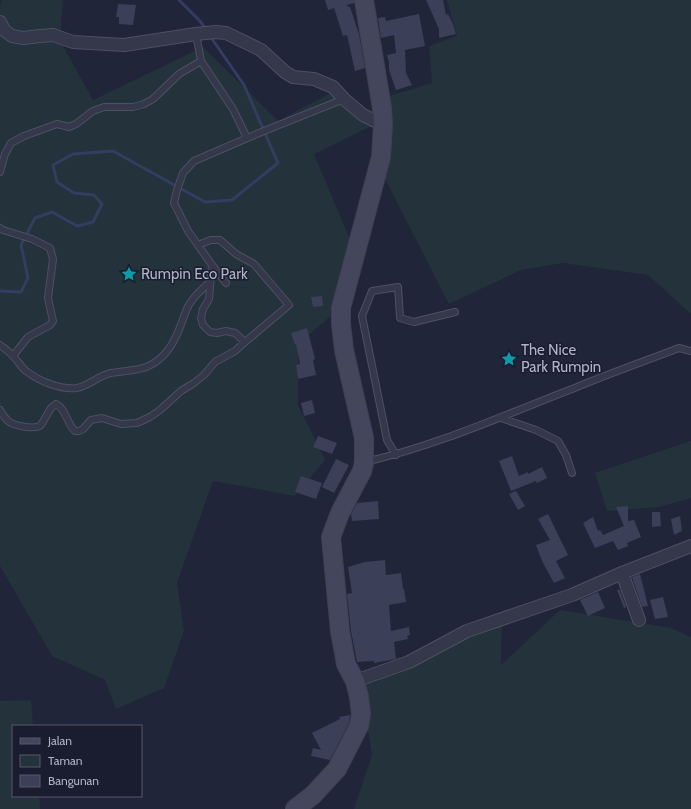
<svg xmlns="http://www.w3.org/2000/svg" width="691" height="809" font-family="Cabin,sans-serif">
	<rect width="100%" height="100%" fill="#21253a"/>
	<path fill="#23323b" d="M 2,0 L 63,0 L 60,40 L 93,100 L 203,47 L 278,121 L 336,90 L 382,121 L 382,98 L 432,83 L 429,46 L 457,36 L 447,0 L 691,0 L 691,314 L 648,275 L 563,263 L 521,270 L 449,304 L 383,175 L 382,121 L 314,154 L 357,256 L 338,310 L 298,344 L 298,405 L 325,460 L 295,496 L 213,481 L 177,583 L 184,631 L 164,688 L 116,709 L 105,680 L 52,656 L 0,566 L 0,7 Z
		M 691,441 L 691,498 L 659,507 L 607,511 L 595,473 Z
		M 560,610 L 671,628 L 691,637 L 691,809 L 354,809 L 372,755 L 359,677 L 502,621 L 501,665 Z
		M 31,700 L 33,726 L 13,726 L 13,796 L 39,796 L 40,809 L 0,809 L 0,701 Z"/>
	<g fill="none" stroke-linecap="round" stroke-linejoin="round">
		<path stroke="#353c61" stroke-width="3" d="M 179,0 L 199,20 L 206,29
			M 0,291 L 21,292 L 28,278 L 21,245 L 35,218 L 52,212 L 77,226 L 93,222 L 102,204 L 94,195 L 74,193 L 57,182 L 53,165 L 73,154 L 113,151 L 205,202 L 232,200 L 278,163 L 244,85 L 210,36"/>
	</g>
	<path fill="#3b3f58" d="M 325,0 L 354,0 L 354,3 L 347,5 L 348,7 L 350,7 L 359,34 L 365,68 L 355,71 L 347,35 L 343,36 L 334,8 L 328,10 Z
		M 426,0 L 443,0 L 446,15 L 448,14 L 453,24 L 456,34 L 439,38 L 439,29 Z
		M 118,4 L 136,5 L 133,25 L 119,24 L 119,17 L 116,17 Z
		M 419,14 L 425,46 L 405,50 L 406,73 L 412,85 L 396,90 L 389,70 L 389,62 L 387,55 L 396,53 L 394,35 L 381,38 L 378,18 L 385,17 L 386,21 Z
		M 322,296 L 323,306 L 313,307 L 311,297 Z
		M 307,328 L 314,355 L 315,359 L 313,360 L 316,375 L 298,379 L 296,365 L 300,364 L 296,344 L 295,345 L 291,333 Z
		M 312,400 L 315,413 L 304,416 L 301,403 Z
		M 318,436 L 337,443 L 332,454 L 313,447 Z
		M 512,456 L 519,476 L 528,472 L 528,474 L 542,467 L 547,478 L 537,483 L 536,481 L 511,491 L 499,461 Z
		M 336,459 L 349,465 L 334,493 L 322,487 Z
		M 301,476 L 322,483 L 316,499 L 295,492 Z
		M 516,491 L 525,506 L 518,510 L 509,494 Z
		M 378,501 L 379,519 L 352,521 L 351,514 L 357,503 Z
		M 628,506 L 628,521 L 634,520 L 641,537 L 627,543 L 628,546 L 618,550 L 613,541 L 595,548 L 583,523 L 593,517 L 598,531 L 600,530 L 603,535 L 624,526 L 616,507 Z
		M 652,512 L 660,512 L 661,526 L 652,527 Z
		M 548,514 L 568,555 L 556,561 L 565,578 L 554,583 L 542,561 L 536,545 L 550,540 L 538,519 Z
		M 680,516 L 682,531 L 674,535 L 671,519 Z
		M 385,560 L 386,575 L 401,573 L 403,589 L 404,589 L 406,602 L 389,605 L 391,631 L 409,627 L 410,635 L 407,636 L 408,639 L 394,642 L 396,659 L 374,663 L 374,661 L 357,662 L 351,631 L 347,594 L 352,593 L 348,567 L 365,562 Z
		M 640,574 L 648,606 L 642,607 L 632,577 Z
		M 617,590 L 620,590 L 626,607 L 624,608 Z
		M 598,592 L 605,608 L 588,616 L 580,600 Z
		M 663,597 L 668,617 L 655,619 L 650,600 Z
		M 350,715 L 349,723 L 330,760 L 311,756 L 313,748 L 321,750 L 312,733 L 340,719 L 339,717 Z"/>
	<g fill="none" stroke-linecap="round" stroke-linejoin="round">
		<defs>
			<path id="service" d="M 196,34 L 201,61
				M 0,172 L 5,154 L 11,143 L 24,136 L 57,124 L 69,127 L 76,124 L 93,111 L 104,107 L 133,107 L 144,104 L 153,99 L 179,74 L 201,61 L 233,109 L 247,138
				M 0,228 L 3,230 L 32,239 L 50,248 L 53,259 L 48,298 L 53,321 L 50,325 L 28,337 L 13,356
				M 198,245 L 211,240 L 220,240 L 236,254 L 254,264 L 289,305 L 245,342
				M 212,265 L 226,283
				M 0,345 C 5,349 10,352 14,357 C 18,361 21,367 26,371 C 39,381 60,390 77,388 C 89,386 99,375 111,373 C 135,369 151,372 168,350 C 178,337 180,326 186,311 C 190,300 200,291 209,283
				M 0,410 C 2,414 5,418 8,421 C 14,426 35,430 41,425 L 51,408 L 56,404 C 66,409 67,424 75,431 L 79,431 L 83,429 L 91,420 L 102,418 L 121,424 L 137,423 L 150,417 L 160,410 L 181,391 L 194,383 L 204,375 L 215,362 L 235,351 L 245,342 L 235,333 L 226,331 L 217,333 L 210,332 L 203,325 L 201,318 L 203,309 L 209,299 L 212,265 L 188,231 L 174,203 L 177,190 L 183,173 L 194,161 L 259,133 L 344,99
				M 501,418 L 536,430 L 558,441 L 566,455 L 572,473
				M 396,455 L 387,440 L 362,316 L 372,291 L 398,287 L 400,318 L 414,322 L 455,312
				M 365,462 C 439,445 507,414 577,387 C 611,373 645,361 679,348 L 691,351"/>
			<path id="minor" d="M 0,22 L 4,30 L 12,36 L 23,38 L 40,36 L 53,35 L 73,42 L 124,45 L 196,34 L 216,32 L 226,33 L 261,50 L 285,72 L 293,77 L 314,79 L 333,87 L 344,99 L 363,115 L 383,125
				M 622,573 L 639,620
				M 355,681 L 409,662 L 467,631 L 572,595 L 622,573 L 691,546"/>
			<path id="secondary" d="M 295,809 L 313,795 L 337,769 L 359,726 L 361,714 L 359,697 L 355,681 L 346,664 L 340,631 L 331,537 L 340,513 L 362,471 L 364,463 L 364,438 L 344,350 L 341,324 L 341,308 L 381,157 L 383,125 L 382,108 L 364,0"/>
		</defs>
		<use href="#service" stroke="#4d5062" stroke-width="8"/>
		<use href="#minor" stroke="#4d5062" stroke-width="14"/>
		<use href="#secondary" stroke="#3e4153" stroke-width="20"/>
		<use href="#service" stroke="#35384a" stroke-width="6"/>
		<use href="#minor" stroke="#35384a" stroke-width="12"/>
		<use href="#secondary" stroke="#43465d" stroke-width="18"/>
	</g>
	<defs>
		<symbol id="sight-bare" viewBox="-9 -9 18 18"><path d="M0-6L1.8-2.2L6-1.7L2.9 1.2L3.7 5.4L0 3.3L-3.7 5.4L-2.9 1.2L-6-1.7L-1.8-2.2Z" fill="#0f9aa8" stroke="#1a1d2f" stroke-width="2.5" paint-order="stroke"/></symbol>
	</defs>
	<g fill-rule="evenodd">
		<use href="#sight-bare" x="118" y="263" width="22" height="22"/>
		<use href="#sight-bare" x="498" y="348" width="22" height="22"/>
	</g>
	<g text-anchor="middle" dominant-baseline="central" stroke-width="3" stroke-linejoin="round" paint-order="stroke">
		<g font-size="15" fill="#b0b3c6" stroke="#1a1d2f" text-anchor="start">
			<text x="141" y="274">Rumpin Eco Park</text>
			<text x="521" y="350">The Nice<tspan x="521" dy="17">Park Rumpin</tspan></text>
		</g>
	</g>
	<rect x="12" y="725" width="130" height="72" fill="#1a1d2f" stroke="#56596b"/>
	<rect x="20" y="738" width="20" height="6" fill="#43465d" stroke="#56596b"/>
	<text x="48" y="745" font-size="12" fill="#b0b3c6">Jalan</text>
	<rect x="20" y="755" width="20" height="12" fill="#23323b" stroke="#56596b"/>
	<text x="48" y="765" font-size="12" fill="#b0b3c6">Taman</text>
	<rect x="20" y="775" width="20" height="12" fill="#3b3f58" stroke="#56596b"/>
	<text x="48" y="785" font-size="12" fill="#b0b3c6">Bangunan</text>
</svg>
